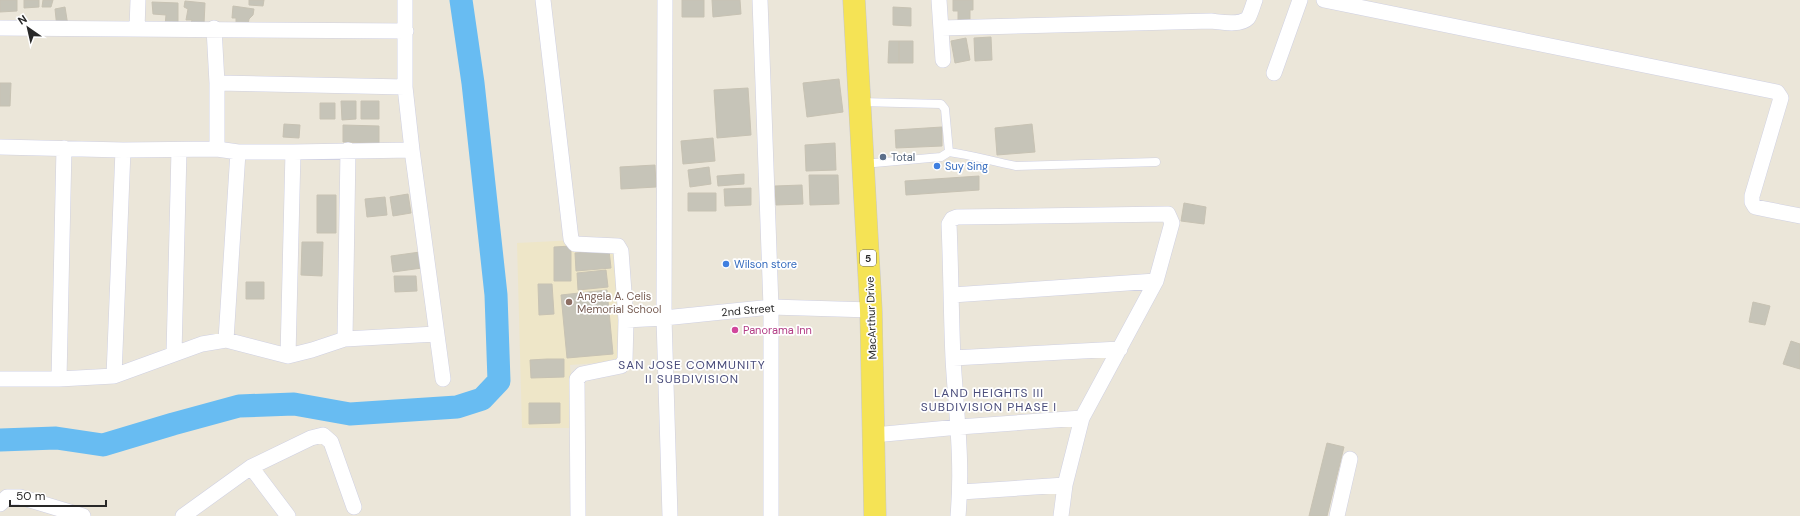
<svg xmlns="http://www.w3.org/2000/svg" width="1800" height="516" font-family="'DM Sans',sans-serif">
	<rect width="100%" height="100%" fill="#ebe6d9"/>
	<path fill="#eee6c8" d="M 616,238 L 623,361 L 570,365 L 575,428 L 522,428 L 517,243 Z"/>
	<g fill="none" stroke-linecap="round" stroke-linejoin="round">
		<path stroke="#68bcf2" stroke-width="23" d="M 0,440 L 56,438 L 103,445 L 173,424 L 239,406 L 294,404 L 350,414 L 457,407 L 482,399 L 499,381 L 496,295 L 473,83 L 461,0"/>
	</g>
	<path fill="#c6c4b8" stroke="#c7c2b3" d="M 0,0 L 17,0 L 17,11 L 0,12 Z
		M 24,0 L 39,0 L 39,7 L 24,8 Z
		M 43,0 L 53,0 L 51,7 L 42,7 Z
		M 249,0 L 264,0 L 263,6 L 249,5 Z
		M 682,0 L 704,0 L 704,17 L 682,17 Z
		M 712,0 L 740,0 L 741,14 L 713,17 Z
		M 953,0 L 973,0 L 973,10 L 970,10 L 970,24 L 958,24 L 958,11 L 953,11 Z
		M 185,1 L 205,3 L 204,24 L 191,23 L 192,20 L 186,20 L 188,9 L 184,7 Z
		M 152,2 L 178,3 L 178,26 L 165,26 L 166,15 L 153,14 Z
		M 233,6 L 254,9 L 253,15 L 249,19 L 248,25 L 236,24 L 236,18 L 232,18 Z
		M 65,7 L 68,26 L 57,28 L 55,9 Z
		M 893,7 L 911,8 L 911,26 L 893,25 Z
		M 991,37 L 992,60 L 975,61 L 974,38 Z
		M 966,38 L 970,60 L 955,63 L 951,41 Z
		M 889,41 L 899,41 L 899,63 L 888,63 Z
		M 899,41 L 913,41 L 913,63 L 899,63 Z
		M 839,79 L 843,112 L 807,117 L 803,83 Z
		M 0,83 L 11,83 L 10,106 L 0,106 Z
		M 748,88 L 751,135 L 717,138 L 714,90 Z
		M 341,101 L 356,101 L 356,119 L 342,120 Z
		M 361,101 L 379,101 L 379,119 L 361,119 Z
		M 320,103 L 335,103 L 335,119 L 320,119 Z
		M 284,124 L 300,125 L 299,138 L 283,137 Z
		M 1032,124 L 1035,152 L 997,155 L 995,128 Z
		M 343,125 L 379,126 L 379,143 L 343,142 Z
		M 942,127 L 942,146 L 896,148 L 895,130 Z
		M 713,138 L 715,161 L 683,164 L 681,141 Z
		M 835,143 L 836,170 L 806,171 L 805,145 Z
		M 655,165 L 656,187 L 621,189 L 620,167 Z
		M 709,167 L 711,184 L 690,187 L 688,170 Z
		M 744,174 L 744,184 L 718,186 L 717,176 Z
		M 809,175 L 838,175 L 839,204 L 810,205 Z
		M 979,176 L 979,190 L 906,195 L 905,181 Z
		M 802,185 L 803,204 L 776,205 L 775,186 Z
		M 751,188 L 751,205 L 725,206 L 724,189 Z
		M 688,193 L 716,193 L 716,211 L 688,211 Z
		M 408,194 L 411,213 L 393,216 L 390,197 Z
		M 317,195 L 336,195 L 336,233 L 317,233 Z
		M 385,197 L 387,215 L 367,217 L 365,199 Z
		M 1184,203 L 1206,207 L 1204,224 L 1181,221 Z
		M 302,242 L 323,242 L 322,276 L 301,275 Z
		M 571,246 L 571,281 L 554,281 L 554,247 Z
		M 609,250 L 611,268 L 576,271 L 575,253 Z
		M 420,252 L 422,268 L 393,272 L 391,256 Z
		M 606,270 L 608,287 L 578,290 L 577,273 Z
		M 394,276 L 416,276 L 417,291 L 395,292 Z
		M 246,282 L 264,282 L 264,299 L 246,299 Z
		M 538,284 L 552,284 L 554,314 L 539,315 Z
		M 607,290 L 613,354 L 567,358 L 561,295 Z
		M 1753,302 L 1770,306 L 1765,325 L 1749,322 Z
		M 1791,341 L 1800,344 L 1800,369 L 1783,364 Z
		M 547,359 L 564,359 L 564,377 L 531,378 L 530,360 Z
		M 529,403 L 560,403 L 560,423 L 529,424 Z
		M 1327,443 L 1344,447 L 1327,516 L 1309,516 Z"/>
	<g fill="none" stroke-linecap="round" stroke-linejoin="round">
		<defs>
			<path id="service" d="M 860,102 L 941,104 L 945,109 L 949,152 L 941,157 L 863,164
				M 949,152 C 972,155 994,162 1016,166 L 1156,162"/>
			<path id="minor" d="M 543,0 L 571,239 L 575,244 L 618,246 L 621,251 L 626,320 L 625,360 L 621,366 L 582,374 L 577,379 L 578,516
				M 665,0 L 664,318 L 670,516
				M 760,0 L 771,307 L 771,516
				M 939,0 L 943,60
				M 1324,0 L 1777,92 L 1781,98 L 1752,196 L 1752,202 L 1755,207 L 1800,216
				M 0,28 L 406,31
				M 214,28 L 217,83 L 217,149
				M 941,28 L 1211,21 C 1221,22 1240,26 1248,18 C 1251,13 1253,5 1255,0
				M 137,29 L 138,0
				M 1274,73 L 1300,0
				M 217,83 L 405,87
				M 0,147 L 123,150 L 217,149 L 238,152 L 293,152 L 412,150 L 405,87 L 405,0
				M 412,150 L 443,379
				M 952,295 L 1156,281
				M 626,320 L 664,318 L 771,307 L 871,310
				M 345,339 L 348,150
				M 226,340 L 238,152
				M 174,354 L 179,150
				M 288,356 L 293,152
				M 953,358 L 1120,349
				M 114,376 L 123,150
				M 0,379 L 59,379 L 114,376 L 202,344 L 226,340 L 288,356 L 312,350 L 345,339 L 436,334
				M 59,379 L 64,148
				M 874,435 L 959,427 L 1082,418
				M 251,467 L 288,516
				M 961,492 L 1065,485
				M 0,504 L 7,497 L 20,497 L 83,516
				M 183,516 L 251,467 L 311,438 L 323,435 L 331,442 L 354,507
				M 958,516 C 963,462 956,411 953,358 C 951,313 951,269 949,224 L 952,219 L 957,217 L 1168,214 L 1172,223 L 1156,281 L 1082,418 L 1065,485 L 1061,516
				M 1337,516 L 1350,459"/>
			<path id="primary" d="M 854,0 L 871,310 L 875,516"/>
		</defs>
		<use href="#service" stroke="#cfd0e2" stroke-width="9"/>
		<use href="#minor" stroke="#cfd0e2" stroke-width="16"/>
		<use href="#primary" stroke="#c7c7c7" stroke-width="23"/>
		<use href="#service" stroke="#fff" stroke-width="8"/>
		<use href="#minor" stroke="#fff" stroke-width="15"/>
		<use href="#primary" stroke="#f5e355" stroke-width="22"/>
	</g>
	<circle fill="#5c6f8a" stroke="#fff" stroke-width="1.5" cx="883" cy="157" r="4"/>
	<g fill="#3f7fe0" stroke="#fff" stroke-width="1.5">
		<circle cx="937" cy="166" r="4"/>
		<circle cx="726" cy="264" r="4"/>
	</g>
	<circle fill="#8d6e63" stroke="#fff" stroke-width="1.5" cx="569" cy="302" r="4"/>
	<circle fill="#d1479c" stroke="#fff" stroke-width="1.5" cx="735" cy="330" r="4"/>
	<g text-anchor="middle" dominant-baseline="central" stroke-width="3.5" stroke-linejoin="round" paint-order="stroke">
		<rect fill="#fff" stroke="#686868" stroke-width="1" x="860" y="250" width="16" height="16" rx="3"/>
		<g font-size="10" font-weight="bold" fill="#282828">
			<text x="868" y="258">5</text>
		</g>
		<g font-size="11" fill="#4e5e75" stroke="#fff" text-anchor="start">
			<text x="891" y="157">Total</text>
		</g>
		<g font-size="11" fill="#366cbe" stroke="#fff" text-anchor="start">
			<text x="945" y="166">Suy Sing</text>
			<text x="734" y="264">Wilson store</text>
		</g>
		<g font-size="11" fill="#785e54" stroke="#fff" text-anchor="start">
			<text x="577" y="296">Angela A. Celis<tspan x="577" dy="13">Memorial School</tspan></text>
		</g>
		<g font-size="11" fill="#282828" stroke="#fff">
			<text transform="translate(748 310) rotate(-5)">2nd Street</text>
			<text transform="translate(871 318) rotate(-92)">MacArthur Drive</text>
		</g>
		<g font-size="11" fill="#b23c85" stroke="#fff" text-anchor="start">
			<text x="743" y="330">Panorama Inn</text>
		</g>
		<g font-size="12" letter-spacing="1" fill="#484b7a" stroke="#fff">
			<text x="692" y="365">SAN JOSE COMMUNITY<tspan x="692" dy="14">II SUBDIVISION</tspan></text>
			<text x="989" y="393">LAND HEIGHTS III<tspan x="989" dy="14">SUBDIVISION PHASE I</tspan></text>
		</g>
	</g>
	<g transform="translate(28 28) rotate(326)" stroke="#ffffff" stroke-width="3" paint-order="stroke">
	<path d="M0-3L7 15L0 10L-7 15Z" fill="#282828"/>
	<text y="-6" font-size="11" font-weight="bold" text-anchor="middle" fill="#282828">N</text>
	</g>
	<path d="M10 500v6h96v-6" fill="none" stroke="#282828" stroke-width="2"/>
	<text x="16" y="500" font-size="12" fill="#282828" stroke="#ffffff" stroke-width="3" paint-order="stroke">50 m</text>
</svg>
